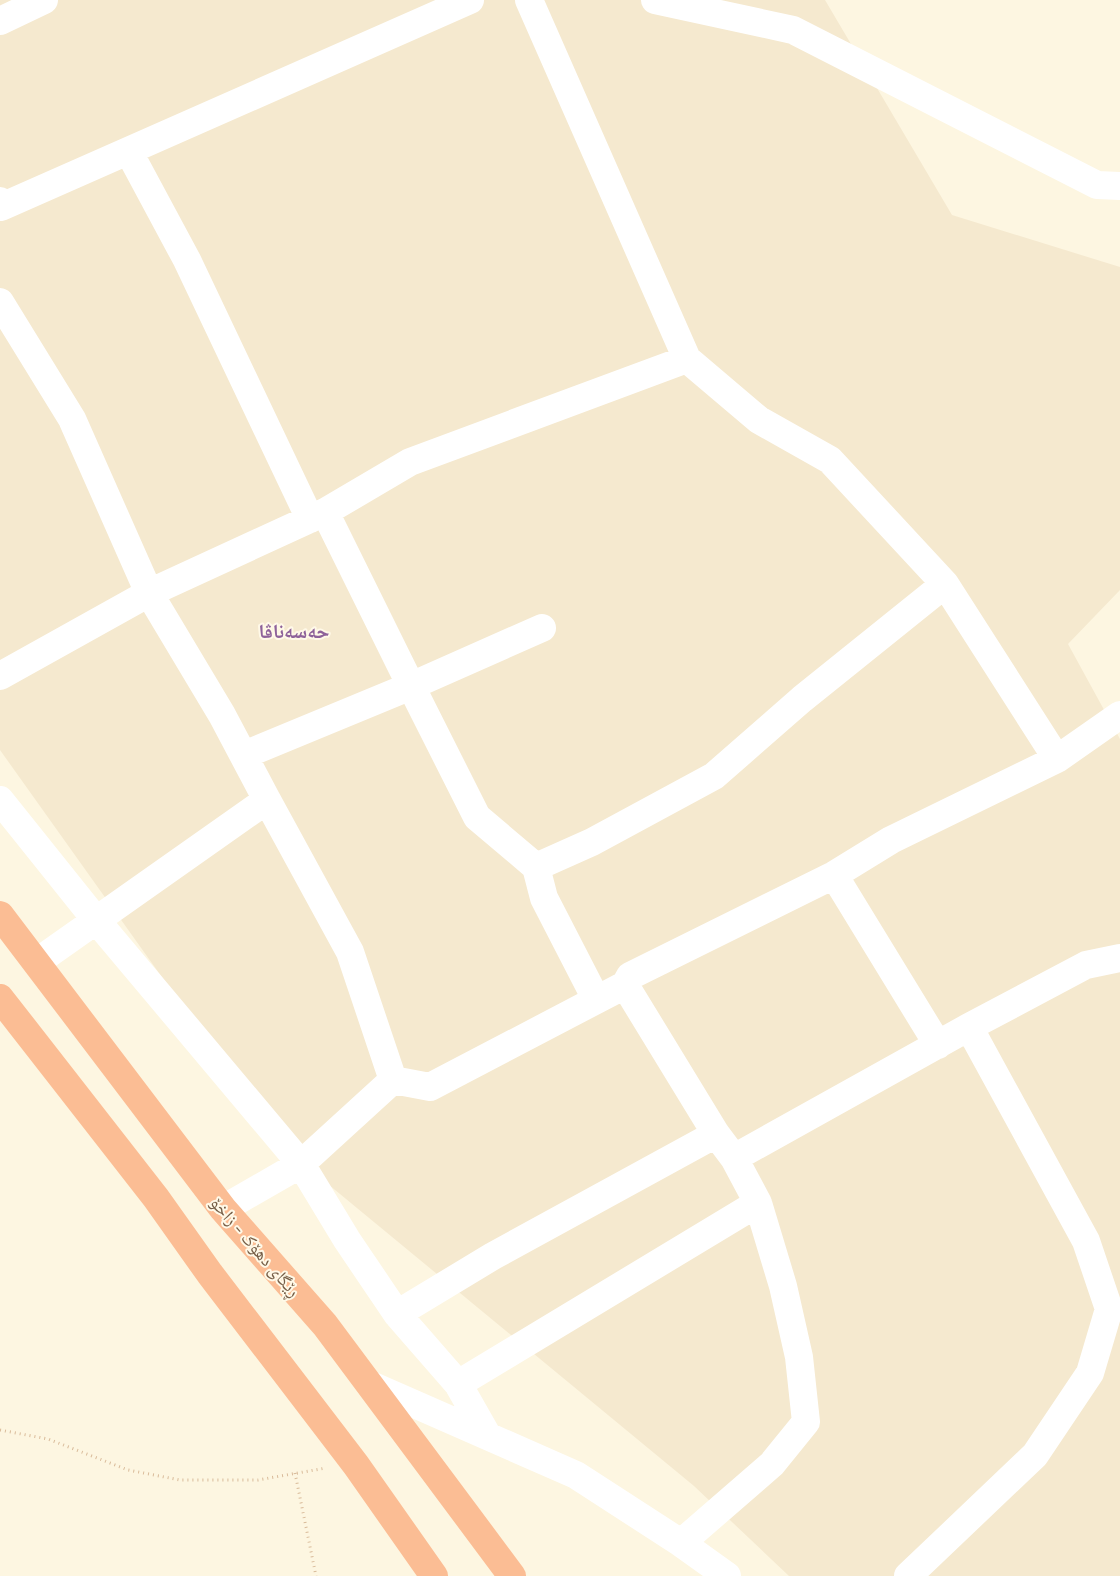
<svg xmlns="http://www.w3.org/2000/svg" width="1120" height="1576" font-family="'Exo 2','Noto Naskh Arabic',sans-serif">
	<rect width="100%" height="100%" fill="#fdf6e1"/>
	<path fill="#f5e9cf" d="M 0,0 L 825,0 L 952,215 L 1120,267 L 1120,590 L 1068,644 L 1120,739 L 1120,1576 L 789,1576 L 694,1486 L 283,1147 L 0,750 Z"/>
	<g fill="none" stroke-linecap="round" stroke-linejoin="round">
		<path stroke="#d9bb9a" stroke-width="3" stroke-dasharray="1 4" stroke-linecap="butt" d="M 0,1430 L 48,1439 L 128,1470 L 180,1480 L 258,1480 L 326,1468
			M 295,1473 L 316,1576"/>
		<path stroke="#fff" stroke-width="28" d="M 529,0 L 687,359 L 759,420 L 830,460 L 945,584 L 1057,759 L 1120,715
			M 655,0 L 793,30 L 1097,185 L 1120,186
			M 0,21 L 44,0
			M 129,152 L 187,260 L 310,519
			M 0,201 L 1,207 L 470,0
			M 0,302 L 72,419 L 149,593 L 222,715 L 267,800 L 37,962
			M 325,512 L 411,686 L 477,817 L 536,867
			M 0,676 L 149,593 L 325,512 L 410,462 L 687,359
			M 244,755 L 411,686 L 542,628
			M 0,800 L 96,920 L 301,1164 L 347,1240 L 397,1314 L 458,1384 L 487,1435
			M 267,800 L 350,952 L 393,1080
			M 834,875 L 938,1045
			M 596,999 L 544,898 L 536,867 L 592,842 L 714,776 L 802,699 L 945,584
			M 734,1158 L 969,1027 L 1086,965 L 1120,958
			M 223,1209 L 301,1164 L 393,1080 L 430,1087 L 625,985 L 630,976 L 834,875 L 891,840 L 1057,759
			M 397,1314 L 493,1256 L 716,1134
			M 458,1384 L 758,1203 L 734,1158 L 716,1134 L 625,985
			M 371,1385 L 576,1475 L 681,1543 L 727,1576
			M 681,1543 L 772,1464 L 806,1422 L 799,1357 L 783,1286 L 758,1203
			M 908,1576 L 1035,1455 L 1090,1373 L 1109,1309 L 1086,1241 L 969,1027"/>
		<path stroke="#fbbd94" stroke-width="28" d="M 0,915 L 223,1209 L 325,1325 L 512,1576
			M 0,998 L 156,1198 L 210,1274 L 356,1465 L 434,1576"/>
	</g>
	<g text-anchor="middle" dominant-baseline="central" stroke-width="4" stroke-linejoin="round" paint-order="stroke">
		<g font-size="18" fill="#765e47" stroke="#fff9e8">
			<text transform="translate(256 1246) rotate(49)">ڕێگای دهۆک - زاخۆ</text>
		</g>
		<g font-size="20" font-weight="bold" fill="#8e629a" stroke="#fff9e8">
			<text x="294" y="630">حەسەناڤا</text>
		</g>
	</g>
</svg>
